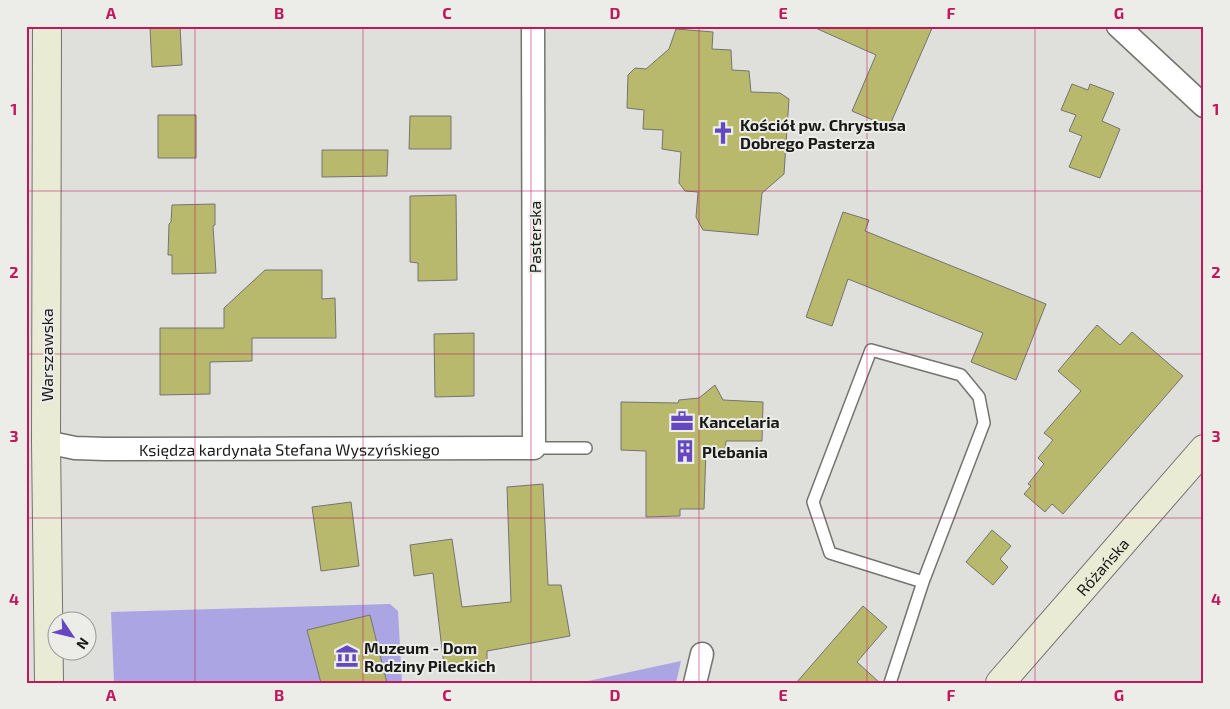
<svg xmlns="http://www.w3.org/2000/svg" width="1230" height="709" font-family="'Exo 2',sans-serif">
	<rect width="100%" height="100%" fill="#dfdfdc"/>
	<path fill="#aba5e3" d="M 390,604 L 398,611 L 402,683 L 114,683 L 111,612 Z
		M 681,661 L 676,683 L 579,683 Z"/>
	<path fill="#b8b96d" stroke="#747471" d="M 180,26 L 182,65 L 152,67 L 150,28 Z
		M 811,26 L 933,26 L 889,127 L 852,111 L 876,55 Z
		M 676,29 L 713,32 L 712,49 L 731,50 L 732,70 L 749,71 L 751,92 L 780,93 L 789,99 L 784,174 L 762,193 L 758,235 L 703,230 L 696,217 L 698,192 L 685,191 L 679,183 L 681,152 L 662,149 L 663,130 L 643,129 L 644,110 L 627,108 L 628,75 L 635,68 L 646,69 L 669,49 Z
		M 1072,84 L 1088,90 L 1090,84 L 1114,93 L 1102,121 L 1120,129 L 1100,178 L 1069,167 L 1082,136 L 1069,131 L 1076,115 L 1061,110 Z
		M 158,115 L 196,115 L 196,158 L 158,158 Z
		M 410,116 L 451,116 L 451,149 L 409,149 Z
		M 322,150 L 388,150 L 387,176 L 322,177 Z
		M 456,195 L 457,280 L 418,281 L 418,263 L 410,262 L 410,196 Z
		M 215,204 L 215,225 L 213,226 L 216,273 L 172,274 L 172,255 L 168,255 L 169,224 L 171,222 L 172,205 Z
		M 843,212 L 869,220 L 865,231 L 1046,304 L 1016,380 L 971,362 L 983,333 L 848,279 L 832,326 L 806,317 Z
		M 265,270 L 322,270 L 322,299 L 335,298 L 336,338 L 252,338 L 252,361 L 210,362 L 210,394 L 160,395 L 160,328 L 224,328 L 224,308 Z
		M 1097,325 L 1120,345 L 1132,332 L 1183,376 L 1063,514 L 1052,504 L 1045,512 L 1024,494 L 1031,486 L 1028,484 L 1044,464 L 1038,458 L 1053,440 L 1044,433 L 1081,391 L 1058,371 Z
		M 474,333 L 474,396 L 435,397 L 434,334 Z
		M 715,385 L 723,400 L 763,402 L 762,441 L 726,441 L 725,450 L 706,449 L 704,509 L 680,509 L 680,516 L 646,517 L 646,451 L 621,450 L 621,402 L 678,403 L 679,400 L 699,398 Z
		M 543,484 L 548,585 L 561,585 L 570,636 L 487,651 L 487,662 L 444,666 L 433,573 L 414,576 L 410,545 L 452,539 L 462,607 L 511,602 L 507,487 Z
		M 351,502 L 359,566 L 321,571 L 312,507 Z
		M 992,530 L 1011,546 L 1000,559 L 1008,567 L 993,585 L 966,562 Z
		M 863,606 L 887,627 L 857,662 L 880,683 L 796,683 Z
		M 370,615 L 387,683 L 321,683 L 307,630 Z"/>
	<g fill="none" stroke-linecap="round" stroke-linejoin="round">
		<defs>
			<path id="lane" d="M 534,448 L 586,448
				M 890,683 L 923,582 L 984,423 L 979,397 L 961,375 L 871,350 L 813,502 L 830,553 L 923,582"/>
			<g id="street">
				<path d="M 1118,26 L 1204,106"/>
				<path id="s1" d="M 46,442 L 75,448 L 105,449 L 534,448 L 533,26"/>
				<path d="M 695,683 L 702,654"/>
			</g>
			<g id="secondary">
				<path d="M 47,26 L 46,442 L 49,683"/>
				<path id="s2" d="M 1000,683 L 1204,449"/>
			</g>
		</defs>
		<use href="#lane" stroke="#737370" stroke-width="14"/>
		<use href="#street" stroke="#737370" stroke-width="25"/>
		<use href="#secondary" stroke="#737370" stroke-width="30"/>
		<use href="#lane" stroke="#fff" stroke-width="11"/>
		<use href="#street" stroke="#fff" stroke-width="22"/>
		<use href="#secondary" stroke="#eaebd4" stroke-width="28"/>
	</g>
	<path fill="none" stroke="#c2185b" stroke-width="1" stroke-opacity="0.55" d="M 195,26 L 195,683M 363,26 L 363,683M 531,26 L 531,683M 699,26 L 699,683M 867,26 L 867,683M 1035,26 L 1035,683M 26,191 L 1204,191M 26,354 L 1204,354M 26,518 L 1204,518"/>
	<defs>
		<symbol id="church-bare" viewBox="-9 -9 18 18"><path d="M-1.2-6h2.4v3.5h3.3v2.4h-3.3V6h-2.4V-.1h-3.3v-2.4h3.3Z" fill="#6448c1" stroke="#ecece9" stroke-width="2.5" paint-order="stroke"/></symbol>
		<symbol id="office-bare" viewBox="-9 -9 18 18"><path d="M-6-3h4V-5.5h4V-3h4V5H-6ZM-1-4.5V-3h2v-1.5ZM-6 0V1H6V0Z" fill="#6448c1" stroke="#ecece9" stroke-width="2.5" paint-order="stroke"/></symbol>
		<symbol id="building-bare" viewBox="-9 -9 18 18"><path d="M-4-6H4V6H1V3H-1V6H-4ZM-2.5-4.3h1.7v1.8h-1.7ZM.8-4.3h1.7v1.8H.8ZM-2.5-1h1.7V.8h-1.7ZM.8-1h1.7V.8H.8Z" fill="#6448c1" stroke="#ecece9" stroke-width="2.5" paint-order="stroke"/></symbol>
		<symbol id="museum-bare" viewBox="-9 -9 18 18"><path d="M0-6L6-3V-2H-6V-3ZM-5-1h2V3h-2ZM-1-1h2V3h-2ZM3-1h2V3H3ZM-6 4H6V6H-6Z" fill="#6448c1" stroke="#ecece9" stroke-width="2.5" paint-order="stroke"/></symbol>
	</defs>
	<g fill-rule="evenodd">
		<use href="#church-bare" x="707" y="117" width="32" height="32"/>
		<use href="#office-bare" x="666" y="405" width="32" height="32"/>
		<use href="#building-bare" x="669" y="435" width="32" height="32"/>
		<use href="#museum-bare" x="331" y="640" width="32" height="32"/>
	</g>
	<g text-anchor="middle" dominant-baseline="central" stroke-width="4" stroke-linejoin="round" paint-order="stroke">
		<g font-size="16" font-weight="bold" fill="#191918" stroke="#ecece9" text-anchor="start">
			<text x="740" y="124">Kościół pw. Chrystusa<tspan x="740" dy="18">Dobrego Pasterza</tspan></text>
			<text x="699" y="421">Kancelaria</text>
			<text x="702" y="451">Plebania</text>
			<text x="364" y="647">Muzeum - Dom<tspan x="364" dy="18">Rodziny Pileckich</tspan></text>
		</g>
		<g font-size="16" fill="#191918" stroke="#ecece9">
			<text transform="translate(534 237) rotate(-90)">Pasterska</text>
			<text transform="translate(46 355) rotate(-90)">Warszawska</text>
			<text stroke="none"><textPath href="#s1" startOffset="244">Księdza kardynała Stefana Wyszyńskiego</textPath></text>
			<text stroke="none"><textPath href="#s2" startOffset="155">Różańska</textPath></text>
		</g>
	</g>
	<rect width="1230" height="709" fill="none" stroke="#ecece9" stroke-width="55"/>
	<g transform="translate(72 636) rotate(125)"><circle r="24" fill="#ecece9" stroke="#989895"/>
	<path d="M0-4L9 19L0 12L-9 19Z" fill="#6448c1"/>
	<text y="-8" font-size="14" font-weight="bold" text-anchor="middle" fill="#191918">N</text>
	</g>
	<rect x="28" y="28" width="1174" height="654" fill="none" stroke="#c2185b" stroke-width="2"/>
	<g font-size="16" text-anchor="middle" font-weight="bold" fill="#c2185b">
		<text x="111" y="19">A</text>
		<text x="279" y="19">B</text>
		<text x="447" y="19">C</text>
		<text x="615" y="19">D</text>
		<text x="783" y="19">E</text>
		<text x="951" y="19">F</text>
		<text x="1119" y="19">G</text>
		<text x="14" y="115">1</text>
		<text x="1216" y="115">1</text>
		<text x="14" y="278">2</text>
		<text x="1216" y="278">2</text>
		<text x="14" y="442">3</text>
		<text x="1216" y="442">3</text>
		<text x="14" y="605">4</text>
		<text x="1216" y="605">4</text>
		<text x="111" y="701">A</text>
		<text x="279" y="701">B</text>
		<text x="447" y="701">C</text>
		<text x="615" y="701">D</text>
		<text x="783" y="701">E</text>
		<text x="951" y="701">F</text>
		<text x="1119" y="701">G</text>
	</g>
</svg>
